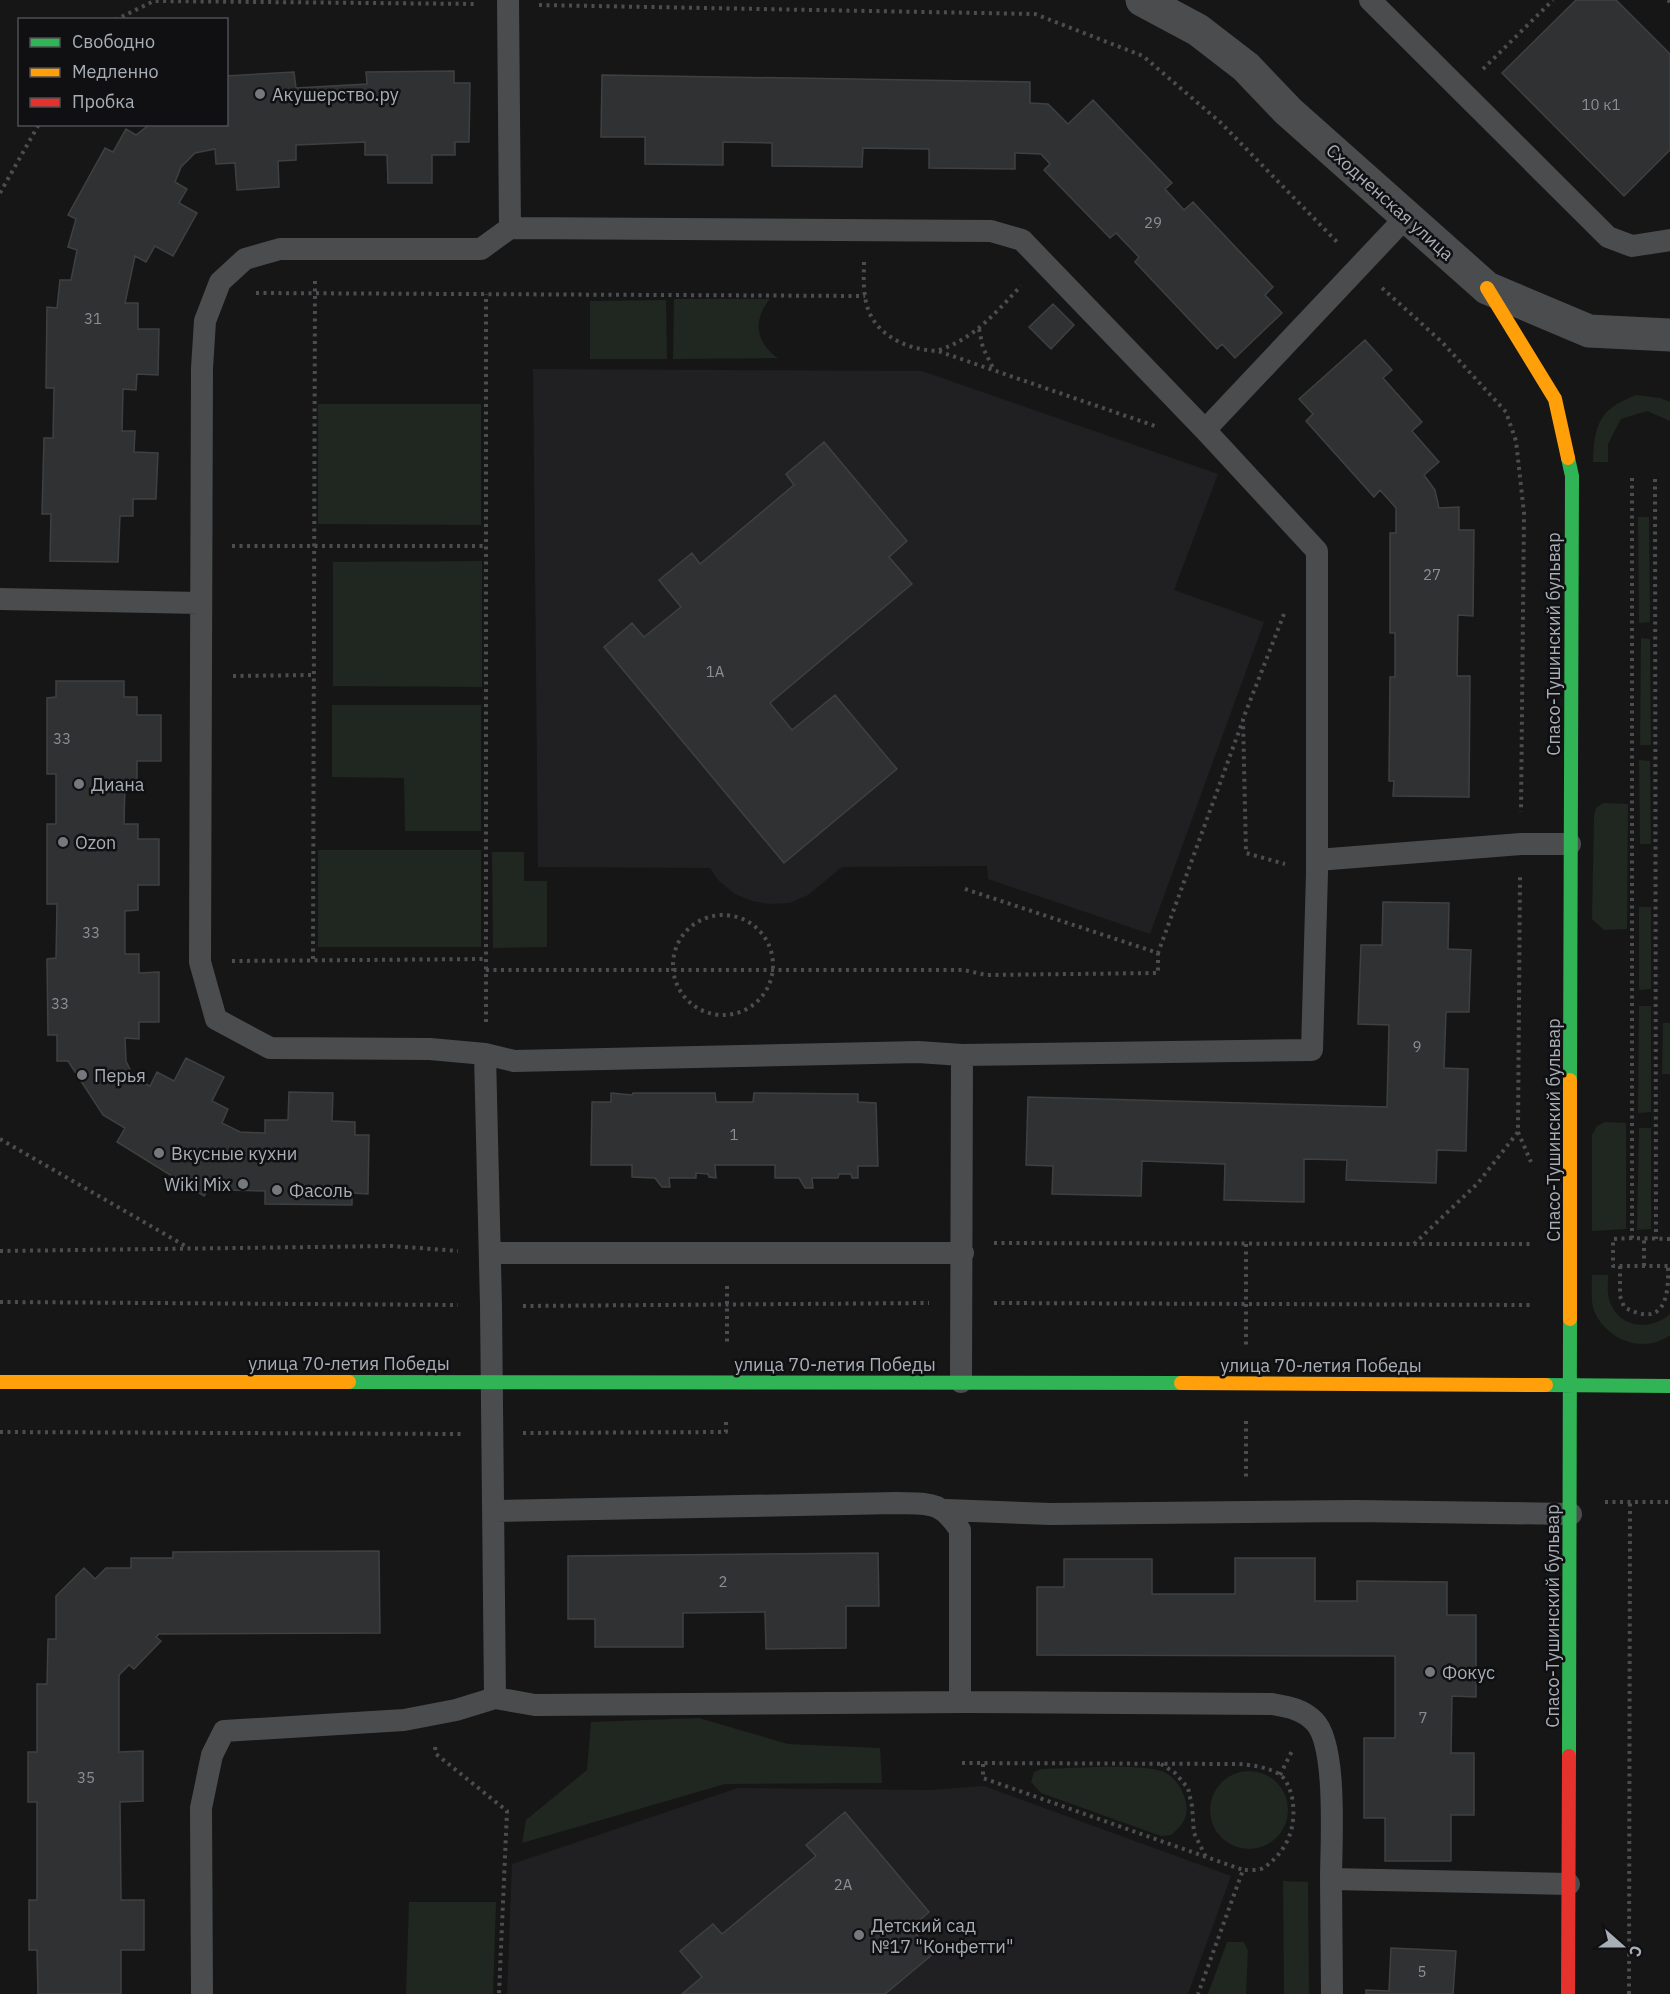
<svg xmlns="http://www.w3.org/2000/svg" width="1670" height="1994" font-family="'IBM Plex Sans',sans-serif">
	<rect width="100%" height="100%" fill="#161616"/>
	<path fill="#202022" d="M 533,369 L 922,371 L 1218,474 L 1174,590 L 1264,622 L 1150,934 L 988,879 L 987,866 L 842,867 L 808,895 L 790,903 L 769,904 L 752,901 L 735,894 L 718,880 L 710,868 L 538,867 Z
		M 984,1786 L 1231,1876 L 1188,1994 L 507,1994 L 512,1864 L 738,1788 L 930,1790 Z"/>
	<path fill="#202620" d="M 674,299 L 770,299 C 752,320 756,343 778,358 L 673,359 Z
		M 666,300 L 667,359 L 590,359 L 590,301 Z
		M 1636,395 L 1660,398 L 1670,402 L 1670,421 L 1647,411 L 1621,419 L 1608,444 L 1608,462 L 1593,462 C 1594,425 1599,409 1636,395 Z
		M 318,404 L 481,404 L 481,525 L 318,524 Z
		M 1638,517 L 1649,517 L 1650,622 L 1639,623 Z
		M 482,561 L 482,687 L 333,686 L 333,562 Z
		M 1641,638 L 1650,639 L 1651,745 L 1640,745 Z
		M 332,705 L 481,705 L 481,831 L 405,831 L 404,778 L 332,777 Z
		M 1639,760 L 1650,761 L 1651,844 L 1640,844 Z
		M 1603,803 L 1628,804 L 1627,929 L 1604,930 L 1592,919 L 1594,816 L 1596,808 Z
		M 318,850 L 481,850 L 481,947 L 318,947 Z
		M 492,852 L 524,852 L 524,881 L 547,881 L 547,947 L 493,948 Z
		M 1639,907 L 1651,907 L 1651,989 L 1639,990 Z
		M 1639,1006 L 1651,1006 L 1651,1112 L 1638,1113 Z
		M 1663,1023 L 1670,1023 L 1670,1074 L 1662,1074 Z
		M 1605,1122 L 1626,1123 L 1626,1229 L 1592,1231 L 1592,1135 L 1597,1126 Z
		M 1639,1128 L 1651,1128 L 1651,1229 L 1637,1230 Z
		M 1592,1275 L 1608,1275 C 1608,1283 1607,1291 1609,1299 C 1617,1328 1650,1332 1670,1314 L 1670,1335 C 1645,1354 1608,1341 1595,1313 C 1590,1302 1592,1287 1592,1275 Z
		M 699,1718 L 788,1744 L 880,1748 L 882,1783 L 725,1784 L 522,1843 L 526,1820 L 587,1770 L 591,1722 Z
		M 1041,1769 C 1068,1769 1146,1762 1166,1773 C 1176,1779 1182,1789 1185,1799 C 1190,1814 1184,1825 1171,1835 L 1161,1836 L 1041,1793 L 1031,1782 L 1034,1772 Z
		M1210 1810a39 39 0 1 1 78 0a39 39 0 1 1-78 0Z
		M 1283,1881 L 1308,1882 L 1309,1994 L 1284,1994 Z
		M 409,1902 L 496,1902 L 493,1994 L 406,1994 Z
		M 1227,1942 L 1244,1942 L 1248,1951 L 1246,1994 L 1208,1994 Z"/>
	<path fill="#303132" stroke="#3e4042" stroke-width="1.5" d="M 1576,0 L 1616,0 L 1670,54 L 1670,150 L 1624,196 L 1502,73 Z
		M 454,71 L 454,83 L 470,83 L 469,142 L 455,142 L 455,155 L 432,155 L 432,183 L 388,183 L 387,155 L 365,155 L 365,142 L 296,145 L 296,160 L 278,161 L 279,187 L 237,190 L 235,163 L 216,164 L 215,149 L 195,153 L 181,167 L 175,182 L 187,189 L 179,203 L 197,213 L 173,256 L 155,246 L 146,262 L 135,256 L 125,303 L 138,303 L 138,329 L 159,329 L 158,375 L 137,374 L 136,390 L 123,389 L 122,431 L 135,431 L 134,452 L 158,453 L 156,499 L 133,499 L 133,516 L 120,516 L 118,562 L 50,561 L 51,514 L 42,514 L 44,438 L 53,438 L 54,388 L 46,388 L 47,307 L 57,308 L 60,280 L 71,280 L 77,250 L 68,247 L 76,219 L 68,215 L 105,148 L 113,152 L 126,129 L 136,135 L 150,124 L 226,124 L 226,76 L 294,72 L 296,88 L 367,84 L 366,72 Z
		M 602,75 L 1030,82 L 1030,103 L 1048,104 L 1068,124 L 1093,100 L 1172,183 L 1165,189 L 1184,210 L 1193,202 L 1273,287 L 1265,295 L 1282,313 L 1235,358 L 1222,344 L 1217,349 L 1135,262 L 1139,257 L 1116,233 L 1110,238 L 1044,170 L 1050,164 L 1041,154 L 1015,153 L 1015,169 L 929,168 L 929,149 L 863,148 L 862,167 L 772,166 L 772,143 L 723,142 L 723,165 L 645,164 L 645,137 L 601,137 Z
		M 1053,304 L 1074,325 L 1051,349 L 1029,327 Z
		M 1365,340 L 1392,370 L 1383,378 L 1422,422 L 1412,431 L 1439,462 L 1424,475 L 1435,490 L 1439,508 L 1459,507 L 1459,530 L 1474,530 L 1473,616 L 1458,615 L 1457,676 L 1470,676 L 1469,797 L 1393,796 L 1394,781 L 1389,781 L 1390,677 L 1395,677 L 1395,633 L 1390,633 L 1390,533 L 1396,533 L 1396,508 L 1380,490 L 1374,497 L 1306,421 L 1313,414 L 1299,399 Z
		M 824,442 L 907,541 L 889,557 L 912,584 L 770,703 L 792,730 L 835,695 L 897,769 L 784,863 L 604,647 L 632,623 L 644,637 L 681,607 L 659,580 L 692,553 L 700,564 L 794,485 L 786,474 Z
		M 56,681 L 124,681 L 124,697 L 137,697 L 137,715 L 161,715 L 161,761 L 137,761 L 137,782 L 125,782 L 124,824 L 138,824 L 138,839 L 159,839 L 159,885 L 138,885 L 138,910 L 125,911 L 125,954 L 139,954 L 139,973 L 159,972 L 159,1022 L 139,1022 L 139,1039 L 125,1038 L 126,1061 L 134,1078 L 150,1086 L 157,1072 L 174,1081 L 186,1058 L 224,1077 L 212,1101 L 228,1109 L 222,1123 L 240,1132 L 265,1133 L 265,1120 L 288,1120 L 289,1092 L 333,1093 L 332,1121 L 355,1122 L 355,1135 L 369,1135 L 368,1194 L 352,1193 L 352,1205 L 265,1204 L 265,1191 L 227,1190 L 213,1182 L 204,1196 L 117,1142 L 125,1128 L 103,1115 L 68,1061 L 57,1061 L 57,1035 L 48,1035 L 47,959 L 56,958 L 57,904 L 47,904 L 47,824 L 56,824 L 56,774 L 47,774 L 47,698 L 56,697 Z
		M 1383,902 L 1449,903 L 1448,949 L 1471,950 L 1469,1012 L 1446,1012 L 1444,1068 L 1468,1069 L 1466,1151 L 1437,1150 L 1436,1183 L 1346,1180 L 1347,1160 L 1304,1159 L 1304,1202 L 1224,1200 L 1225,1164 L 1142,1161 L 1141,1196 L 1052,1194 L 1053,1166 L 1026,1165 L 1028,1097 L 1387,1107 L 1389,1025 L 1358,1024 L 1361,945 L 1382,945 Z
		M 611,1093 L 632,1095 L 633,1093 L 715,1093 L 716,1102 L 753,1102 L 754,1093 L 858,1094 L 858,1102 L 876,1103 L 878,1166 L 858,1166 L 858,1178 L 852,1178 L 851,1174 L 839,1174 L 838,1178 L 812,1178 L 813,1188 L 805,1188 L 799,1178 L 775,1178 L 775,1165 L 715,1165 L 716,1178 L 709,1177 L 708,1174 L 696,1173 L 696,1178 L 669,1178 L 670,1187 L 662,1187 L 655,1178 L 632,1177 L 632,1165 L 591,1165 L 592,1102 L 611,1102 Z
		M 379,1551 L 380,1633 L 159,1634 L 156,1637 L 161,1641 L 134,1669 L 129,1665 L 119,1675 L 119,1752 L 143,1751 L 143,1801 L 120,1802 L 121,1900 L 144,1900 L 144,1950 L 121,1950 L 121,1994 L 38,1994 L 37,1950 L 29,1950 L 29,1900 L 37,1900 L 37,1802 L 28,1802 L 28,1752 L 37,1752 L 37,1684 L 47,1684 L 48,1639 L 56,1639 L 56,1596 L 84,1568 L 95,1579 L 106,1568 L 131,1568 L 131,1558 L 173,1558 L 173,1552 Z
		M 878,1553 L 879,1606 L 846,1606 L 846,1648 L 766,1649 L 765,1612 L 683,1613 L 683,1647 L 595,1647 L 595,1619 L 568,1619 L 568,1556 Z
		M 1235,1558 L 1315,1558 L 1315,1601 L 1357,1601 L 1357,1581 L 1447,1582 L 1447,1615 L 1476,1615 L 1476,1697 L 1452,1696 L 1451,1753 L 1474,1753 L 1474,1815 L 1451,1815 L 1451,1861 L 1385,1861 L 1385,1818 L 1364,1818 L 1364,1738 L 1395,1738 L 1395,1656 L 1037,1655 L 1037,1587 L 1064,1587 L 1064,1559 L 1152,1559 L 1152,1594 L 1235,1594 Z
		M 845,1812 L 929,1912 L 911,1928 L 933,1954 L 885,1994 L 682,1994 L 702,1977 L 680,1951 L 713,1924 L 722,1934 L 816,1856 L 806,1845 Z
		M 1391,1948 L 1456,1951 L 1453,1994 L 1366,1994 L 1366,1990 L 1389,1991 Z"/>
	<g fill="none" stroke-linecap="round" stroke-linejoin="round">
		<path stroke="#4c4d50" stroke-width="4" stroke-dasharray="3 4.5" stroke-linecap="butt" d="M 1668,0 L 1670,2
			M 539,5 L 1035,14 L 1143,56 L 1220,122 L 1339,244
			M 115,20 L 154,1 L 477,4
			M 1483,69 L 1553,0
			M 0,193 L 39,124
			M 864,262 C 864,273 863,285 865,296 C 869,333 905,350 938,351 L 1155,426
			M 1382,288 L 1442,342 L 1506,412 L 1516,441 L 1524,513 L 1521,812
			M 256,293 L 865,296
			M 979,329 L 983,348 L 994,370
			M 939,350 C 974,339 996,312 1021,286
			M 1632,478 L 1632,1238 L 1670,1239
			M 1655,479 L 1656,1239
			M 232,546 L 486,546
			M 1284,614 L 1243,719 L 1246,853 L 1285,864
			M 233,676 L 313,675
			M 965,889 L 1158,953 L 1242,723
			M673 965a50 50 0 1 1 100 0a50 50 0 1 1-100 0Z
			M 313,959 L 315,280
			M 232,961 L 486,959
			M 486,970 L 964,970 L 986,975 L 1158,973 L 1158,953
			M 486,1022 L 486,294
			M 1518,1132 L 1531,1162
			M 0,1139 L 189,1248
			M 1632,1238 L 1613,1239 L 1613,1266 L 1669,1266
			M 994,1243 L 1414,1244 L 1478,1183 L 1518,1132 L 1520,876
			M 1246,1244 L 1246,1348
			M 1414,1244 L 1532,1244
			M 0,1251 L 392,1246 L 458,1251
			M 1620,1266 L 1620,1296 L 1624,1307 C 1664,1329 1669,1298 1668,1266
			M 1644,1266 L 1644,1239
			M 727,1286 L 727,1344
			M 0,1302 L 458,1305
			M 994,1303 L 1532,1305
			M 523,1306 L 929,1303
			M 1246,1421 L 1246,1480
			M 0,1432 L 461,1434
			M 523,1433 L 726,1432 L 726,1418
			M 1605,1502 L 1670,1502
			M 435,1747 L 436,1754 L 507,1811 L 499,1994
			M 962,1763 L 1238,1764 C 1252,1765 1267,1767 1279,1774 C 1286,1778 1290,1789 1292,1797 C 1297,1825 1289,1849 1265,1867 C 1260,1871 1250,1870 1243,1870
			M 983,1764 L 983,1778 L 1243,1870 L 1198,1994
			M 1161,1764 L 1175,1773 L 1188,1788 L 1192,1806 L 1194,1833 L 1206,1857
			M 1280,1775 L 1292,1751
			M 1629,1994 L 1630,1502"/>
		<path stroke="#4a4c4e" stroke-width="22" d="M 508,0 L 510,228
			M 1370,0 L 1608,237 L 1632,246 L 1670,240
			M 0,599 L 200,603
			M 1317,860 L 1521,844 L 1570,844
			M 485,1054 L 514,1061 L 918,1052 L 962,1055 L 1312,1050 L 1317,873 L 1317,551 L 1205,430
			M 490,1253 L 963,1253
			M 961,1382 L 962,1055
			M 947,1510 L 1051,1514 L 1355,1511 L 1571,1514
			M 494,1511 L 896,1503 C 930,1504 940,1500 960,1530 L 960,1702
			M 1331,1879 C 1331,1846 1338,1744 1314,1721 C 1302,1709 1289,1707 1272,1704 L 965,1702 L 535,1705 L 495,1698 L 491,1306 L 485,1054 L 430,1049 L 270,1048 L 216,1019 L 200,962 L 202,368 L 205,321 L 220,282 L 245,259 L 280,249 L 481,249 L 510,228 L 991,231 L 1022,240 L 1205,430 L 1406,217
			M 202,1994 L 201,1808 L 212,1755 L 224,1731 L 404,1720 L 456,1710 L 495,1698
			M 1332,1994 L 1331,1879 L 1569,1884"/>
		<path stroke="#4a4c4e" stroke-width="33" d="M 1142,0 L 1198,30 L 1246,67 L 1288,111 L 1487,288 L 1589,331 L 1670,335"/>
		<path stroke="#30b455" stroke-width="14" d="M 1568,458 L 1572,476 L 1570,1080
			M 349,1382 L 1181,1383
			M 1546,1385 L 1670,1386
			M 1569,1756 L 1570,1319"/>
		<path stroke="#ff9f0a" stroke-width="14" d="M 1487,288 L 1555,399 L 1568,458
			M 1570,1319 L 1570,1080
			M 0,1382 L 349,1382
			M 1181,1383 L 1546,1385"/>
		<path stroke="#e5322d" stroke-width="14" d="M 1568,1994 L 1569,1756"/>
	</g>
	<g fill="#75797e" stroke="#101012" stroke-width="2">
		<circle cx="260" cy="94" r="6"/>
		<circle cx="79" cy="784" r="6"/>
		<circle cx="63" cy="842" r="6"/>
		<circle cx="82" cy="1075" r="6"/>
		<circle cx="159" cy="1153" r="6"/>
		<circle cx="243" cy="1184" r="6"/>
		<circle cx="277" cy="1190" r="6"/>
		<circle cx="1430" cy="1672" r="6"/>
		<circle cx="859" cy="1935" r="6"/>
	</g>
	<g text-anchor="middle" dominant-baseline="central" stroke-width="5" stroke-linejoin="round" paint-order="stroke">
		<g font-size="15" fill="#8a8f95">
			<text x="1601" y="104">10 к1</text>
			<text x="1153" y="222">29</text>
			<text x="93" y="318">31</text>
			<text x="1432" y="574">27</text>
			<text x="715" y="671">1А</text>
			<text x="62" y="738">33</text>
			<text x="91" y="932">33</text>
			<text x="60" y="1003">33</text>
			<text x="1417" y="1046">9</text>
			<text x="734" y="1134">1</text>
			<text x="723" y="1581">2</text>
			<text x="1423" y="1717">7</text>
			<text x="86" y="1777">35</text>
			<text x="843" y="1884">2А</text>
			<text x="1422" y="1971">5</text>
		</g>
		<g font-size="18" fill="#a8aeb6" stroke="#101012" text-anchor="start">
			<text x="272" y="94">Акушерство.ру</text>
			<text x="91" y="784">Диана</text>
			<text x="75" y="842">Ozon</text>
			<text x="94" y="1075">Перья</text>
			<text x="171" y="1153">Вкусные кухни</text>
			<text x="231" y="1184" text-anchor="end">Wiki Mix</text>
			<text x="289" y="1190">Фасоль</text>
			<text x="1442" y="1672">Фокус</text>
			<text x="871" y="1925">Детский сад<tspan x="871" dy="21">№17 "Конфетти"</tspan></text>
		</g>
		<g font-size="18" fill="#a8aeb6" stroke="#101012">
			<text transform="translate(1390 202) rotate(42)">Сходненская улица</text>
			<text transform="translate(1553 644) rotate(-90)">Спасо-Тушинский бульвар</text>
			<text transform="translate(1553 1130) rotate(-90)">Спасо-Тушинский бульвар</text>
			<text x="349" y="1363">улица 70-летия Победы</text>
			<text x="835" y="1364">улица 70-летия Победы</text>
			<text x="1321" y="1365">улица 70-летия Победы</text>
			<text transform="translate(1552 1616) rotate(-90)">Спасо-Тушинский бульвар</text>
		</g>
	</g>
	<rect x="18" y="18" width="210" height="108" fill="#101012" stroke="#4d4f54" stroke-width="1.5"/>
	<rect x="30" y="38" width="30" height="9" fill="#30b455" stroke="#4d4f54" stroke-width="1.5"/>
	<text x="72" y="48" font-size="18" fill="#a8aeb6">Свободно</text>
	<rect x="30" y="68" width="30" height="9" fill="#ff9f0a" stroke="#4d4f54" stroke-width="1.5"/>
	<text x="72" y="78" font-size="18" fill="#a8aeb6">Медленно</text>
	<rect x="30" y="98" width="30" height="9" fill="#e5322d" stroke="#4d4f54" stroke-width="1.5"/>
	<text x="72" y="108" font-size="18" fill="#a8aeb6">Пробка</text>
	<g transform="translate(1622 1946) rotate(111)" stroke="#101012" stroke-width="4.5" paint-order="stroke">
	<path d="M0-4.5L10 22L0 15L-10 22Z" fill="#a8aeb6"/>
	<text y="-9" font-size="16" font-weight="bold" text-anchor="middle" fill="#a8aeb6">С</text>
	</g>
</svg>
